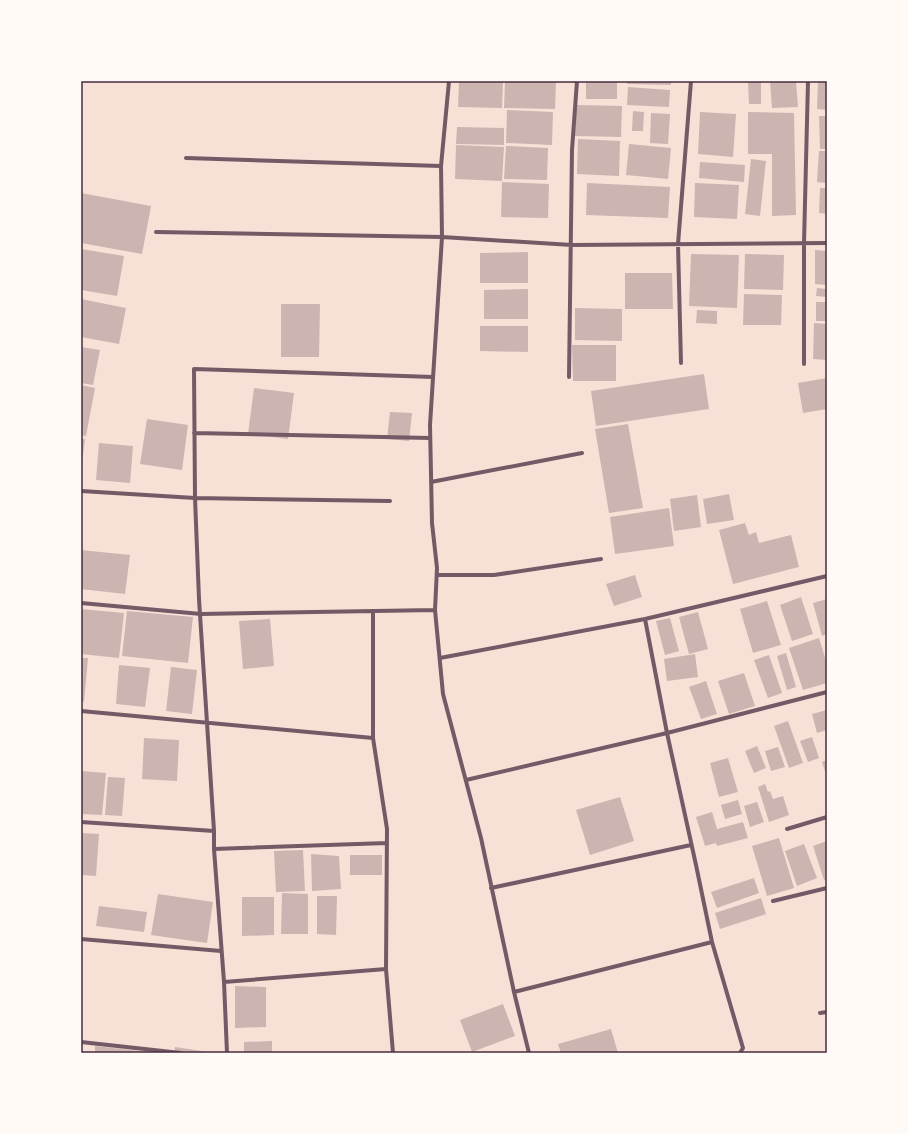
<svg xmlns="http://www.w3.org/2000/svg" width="908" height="1134" font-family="'Public Sans',sans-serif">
	<rect width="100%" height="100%" fill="#f7e1d7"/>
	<path fill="#ccb4b1" d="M 459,81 L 503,81 L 502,108 L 458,107 Z
		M 505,81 L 556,81 L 555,109 L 504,108 Z
		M 586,81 L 617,81 L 617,99 L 586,99 Z
		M 627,81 L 671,81 L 671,85 L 627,84 Z
		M 748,81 L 761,81 L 761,104 L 749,104 Z
		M 770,81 L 796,81 L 798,107 L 772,108 Z
		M 818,81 L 827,81 L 827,110 L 817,109 Z
		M 628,87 L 670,90 L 669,107 L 627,105 Z
		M 576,105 L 622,106 L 621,137 L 575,136 Z
		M 507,110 L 553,112 L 552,145 L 506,143 Z
		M 633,111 L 644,112 L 643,131 L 632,131 Z
		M 700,112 L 736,114 L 733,157 L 698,154 Z
		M 748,112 L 794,113 L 796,215 L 772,216 L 772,154 L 748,154 Z
		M 651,113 L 670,114 L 668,144 L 650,143 Z
		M 819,116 L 827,116 L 827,149 L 820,149 Z
		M 457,127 L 504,128 L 504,145 L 456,144 Z
		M 578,139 L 620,141 L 619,176 L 577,174 Z
		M 629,144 L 671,148 L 668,179 L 626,175 Z
		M 456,145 L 504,147 L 502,181 L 455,179 Z
		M 506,146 L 548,148 L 547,180 L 504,179 Z
		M 819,151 L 827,151 L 827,183 L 817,182 Z
		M 751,159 L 766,161 L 760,216 L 745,214 Z
		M 700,162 L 745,165 L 744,182 L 699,178 Z
		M 502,182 L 549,184 L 548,218 L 501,217 Z
		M 587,183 L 670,187 L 668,218 L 586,215 Z
		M 695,183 L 739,185 L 737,219 L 694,217 Z
		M 820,188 L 827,188 L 827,214 L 819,213 Z
		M 81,193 L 151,206 L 142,254 L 81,243 Z
		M 81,249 L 124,256 L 117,296 L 81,290 Z
		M 815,250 L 827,251 L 827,285 L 815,284 Z
		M 528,252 L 528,283 L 480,283 L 480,253 Z
		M 691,254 L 739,255 L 737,308 L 689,306 Z
		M 745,254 L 784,255 L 783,290 L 744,289 Z
		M 625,273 L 672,273 L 673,309 L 625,309 Z
		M 817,288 L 827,289 L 827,297 L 816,296 Z
		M 528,289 L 528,319 L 484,319 L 484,290 Z
		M 744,294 L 782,295 L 781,325 L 743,325 Z
		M 81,299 L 126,308 L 119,344 L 81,337 Z
		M 816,302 L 827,302 L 827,321 L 816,321 Z
		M 281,304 L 320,304 L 319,357 L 281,357 Z
		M 575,308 L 622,309 L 622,341 L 575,340 Z
		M 697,310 L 717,311 L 717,324 L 696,323 Z
		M 814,323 L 827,324 L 827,360 L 813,359 Z
		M 480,326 L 528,326 L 528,352 L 480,351 Z
		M 572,345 L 616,345 L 616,381 L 573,381 Z
		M 81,347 L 100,350 L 93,385 L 81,383 Z
		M 704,374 L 709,409 L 596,426 L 591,391 Z
		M 827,378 L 827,409 L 803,413 L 798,383 Z
		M 81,385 L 95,388 L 86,436 L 81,435 Z
		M 254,388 L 294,393 L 288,439 L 248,434 Z
		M 390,412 L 412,413 L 409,441 L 387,439 Z
		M 147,419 L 188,425 L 182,470 L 140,464 Z
		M 628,424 L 643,508 L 609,513 L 595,429 Z
		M 81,439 L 85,439 L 82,462 L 81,462 Z
		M 99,443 L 133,446 L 130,483 L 96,480 Z
		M 729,494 L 734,520 L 707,524 L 703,499 Z
		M 697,495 L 701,527 L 674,531 L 670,499 Z
		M 669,508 L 674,546 L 615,554 L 610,517 Z
		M 745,523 L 749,535 L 756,532 L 759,543 L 791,535 L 799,567 L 733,584 L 719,530 Z
		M 81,550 L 130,555 L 125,594 L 81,589 Z
		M 635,575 L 642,597 L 614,606 L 606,584 Z
		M 801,597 L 813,634 L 792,641 L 780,605 Z
		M 827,599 L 827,634 L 822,636 L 813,603 Z
		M 767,601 L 781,645 L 753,653 L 740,609 Z
		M 81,609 L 124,613 L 119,658 L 81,654 Z
		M 127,611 L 193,617 L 188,663 L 122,656 Z
		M 698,612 L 708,649 L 689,654 L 679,617 Z
		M 670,618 L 679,651 L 665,655 L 656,621 Z
		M 270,619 L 274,666 L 243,669 L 239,621 Z
		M 819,638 L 827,664 L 827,683 L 803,690 L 789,648 Z
		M 786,653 L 796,687 L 787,690 L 777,656 Z
		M 695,654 L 698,677 L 667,681 L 664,659 Z
		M 769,655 L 782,693 L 768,698 L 754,660 Z
		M 81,658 L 88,658 L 84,702 L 81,701 Z
		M 119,665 L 150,668 L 145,707 L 116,704 Z
		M 171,667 L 197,670 L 192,714 L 166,711 Z
		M 744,673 L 755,706 L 729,714 L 718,681 Z
		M 706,681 L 717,714 L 701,719 L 689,687 Z
		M 827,710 L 827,730 L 817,733 L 812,714 Z
		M 788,721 L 803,763 L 789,768 L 774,726 Z
		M 812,737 L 819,758 L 808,762 L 800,741 Z
		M 144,738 L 179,740 L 177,781 L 142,779 Z
		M 757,746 L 766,768 L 754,773 L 745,751 Z
		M 778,747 L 785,767 L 771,771 L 765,751 Z
		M 728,758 L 738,792 L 719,797 L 710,763 Z
		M 827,760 L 827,777 L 822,762 Z
		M 81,771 L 106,773 L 102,815 L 81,814 Z
		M 108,777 L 125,778 L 122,816 L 105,815 Z
		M 765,784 L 768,792 L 770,791 L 773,799 L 783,796 L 789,815 L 769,822 L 758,787 Z
		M 620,797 L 634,841 L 590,855 L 576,810 Z
		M 738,800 L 742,814 L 725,819 L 721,805 Z
		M 757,802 L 764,822 L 750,827 L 744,806 Z
		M 712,812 L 717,829 L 743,822 L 748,838 L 717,846 L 716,843 L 705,846 L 696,817 Z
		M 81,833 L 99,834 L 96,876 L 81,875 Z
		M 779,838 L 794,888 L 767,896 L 752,846 Z
		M 827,841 L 827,879 L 824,880 L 813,846 Z
		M 804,844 L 817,878 L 797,886 L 785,851 Z
		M 303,850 L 305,891 L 276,892 L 274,851 Z
		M 311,854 L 339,856 L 341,889 L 312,891 Z
		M 350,855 L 382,855 L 382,875 L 350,875 Z
		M 754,878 L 759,893 L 717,908 L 711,892 Z
		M 282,893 L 308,894 L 308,934 L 281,934 Z
		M 158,894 L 213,902 L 207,943 L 151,935 Z
		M 317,896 L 337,896 L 336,935 L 317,934 Z
		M 242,897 L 274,897 L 274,935 L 242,936 Z
		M 761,898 L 766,914 L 720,929 L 715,913 Z
		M 99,906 L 147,912 L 144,932 L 96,926 Z
		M 235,986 L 266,987 L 266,1027 L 235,1028 Z
		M 503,1004 L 515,1036 L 472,1052 L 460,1020 Z
		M 611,1029 L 618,1053 L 561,1053 L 558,1044 Z
		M 272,1041 L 272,1053 L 244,1053 L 244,1042 Z
		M 95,1046 L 149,1052 L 149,1053 L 95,1053 Z
		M 175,1047 L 208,1052 L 208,1053 L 174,1053 Z"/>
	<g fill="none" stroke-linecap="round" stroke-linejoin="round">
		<path stroke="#755966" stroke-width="4" d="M 449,81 L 441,166 L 442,237 L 430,425 L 432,523 L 437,568 L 435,610 L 443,694 L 481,838 L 514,992 L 529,1053
			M 186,158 L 441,166
			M 156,232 L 442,237 L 572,245 L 827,243
			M 681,363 L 678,244 L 691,81
			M 804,364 L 804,243 L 808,81
			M 569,377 L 572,150 L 577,81
			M 194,433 L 430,438
			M 431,482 L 582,453
			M 81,491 L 195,498 L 390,501
			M 437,575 L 494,575 L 601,559
			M 81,603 L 201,614 L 435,610
			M 373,611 L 373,738 L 387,829 L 386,969 L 393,1053
			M 645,619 L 667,733 L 696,865 L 712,942 L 743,1048 L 740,1053
			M 440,658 L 645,619 L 827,576
			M 81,711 L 373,738
			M 466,780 L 667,733 L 827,692
			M 81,822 L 214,831
			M 787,829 L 827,817
			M 214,849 L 387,843
			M 491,888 L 691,845
			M 773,901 L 827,888
			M 81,939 L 221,951
			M 224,982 L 386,969
			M 514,992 L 712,942
			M 820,1013 L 827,1012
			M 81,1042 L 181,1053
			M 227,1053 L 224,982 L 214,849 L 214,831 L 199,599 L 195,498 L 194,369 L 433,377"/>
	</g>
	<rect width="908" height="1134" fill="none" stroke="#fffaf5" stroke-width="164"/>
	<rect x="82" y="82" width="744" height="970" fill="none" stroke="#4a2c40" stroke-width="1.5"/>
</svg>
